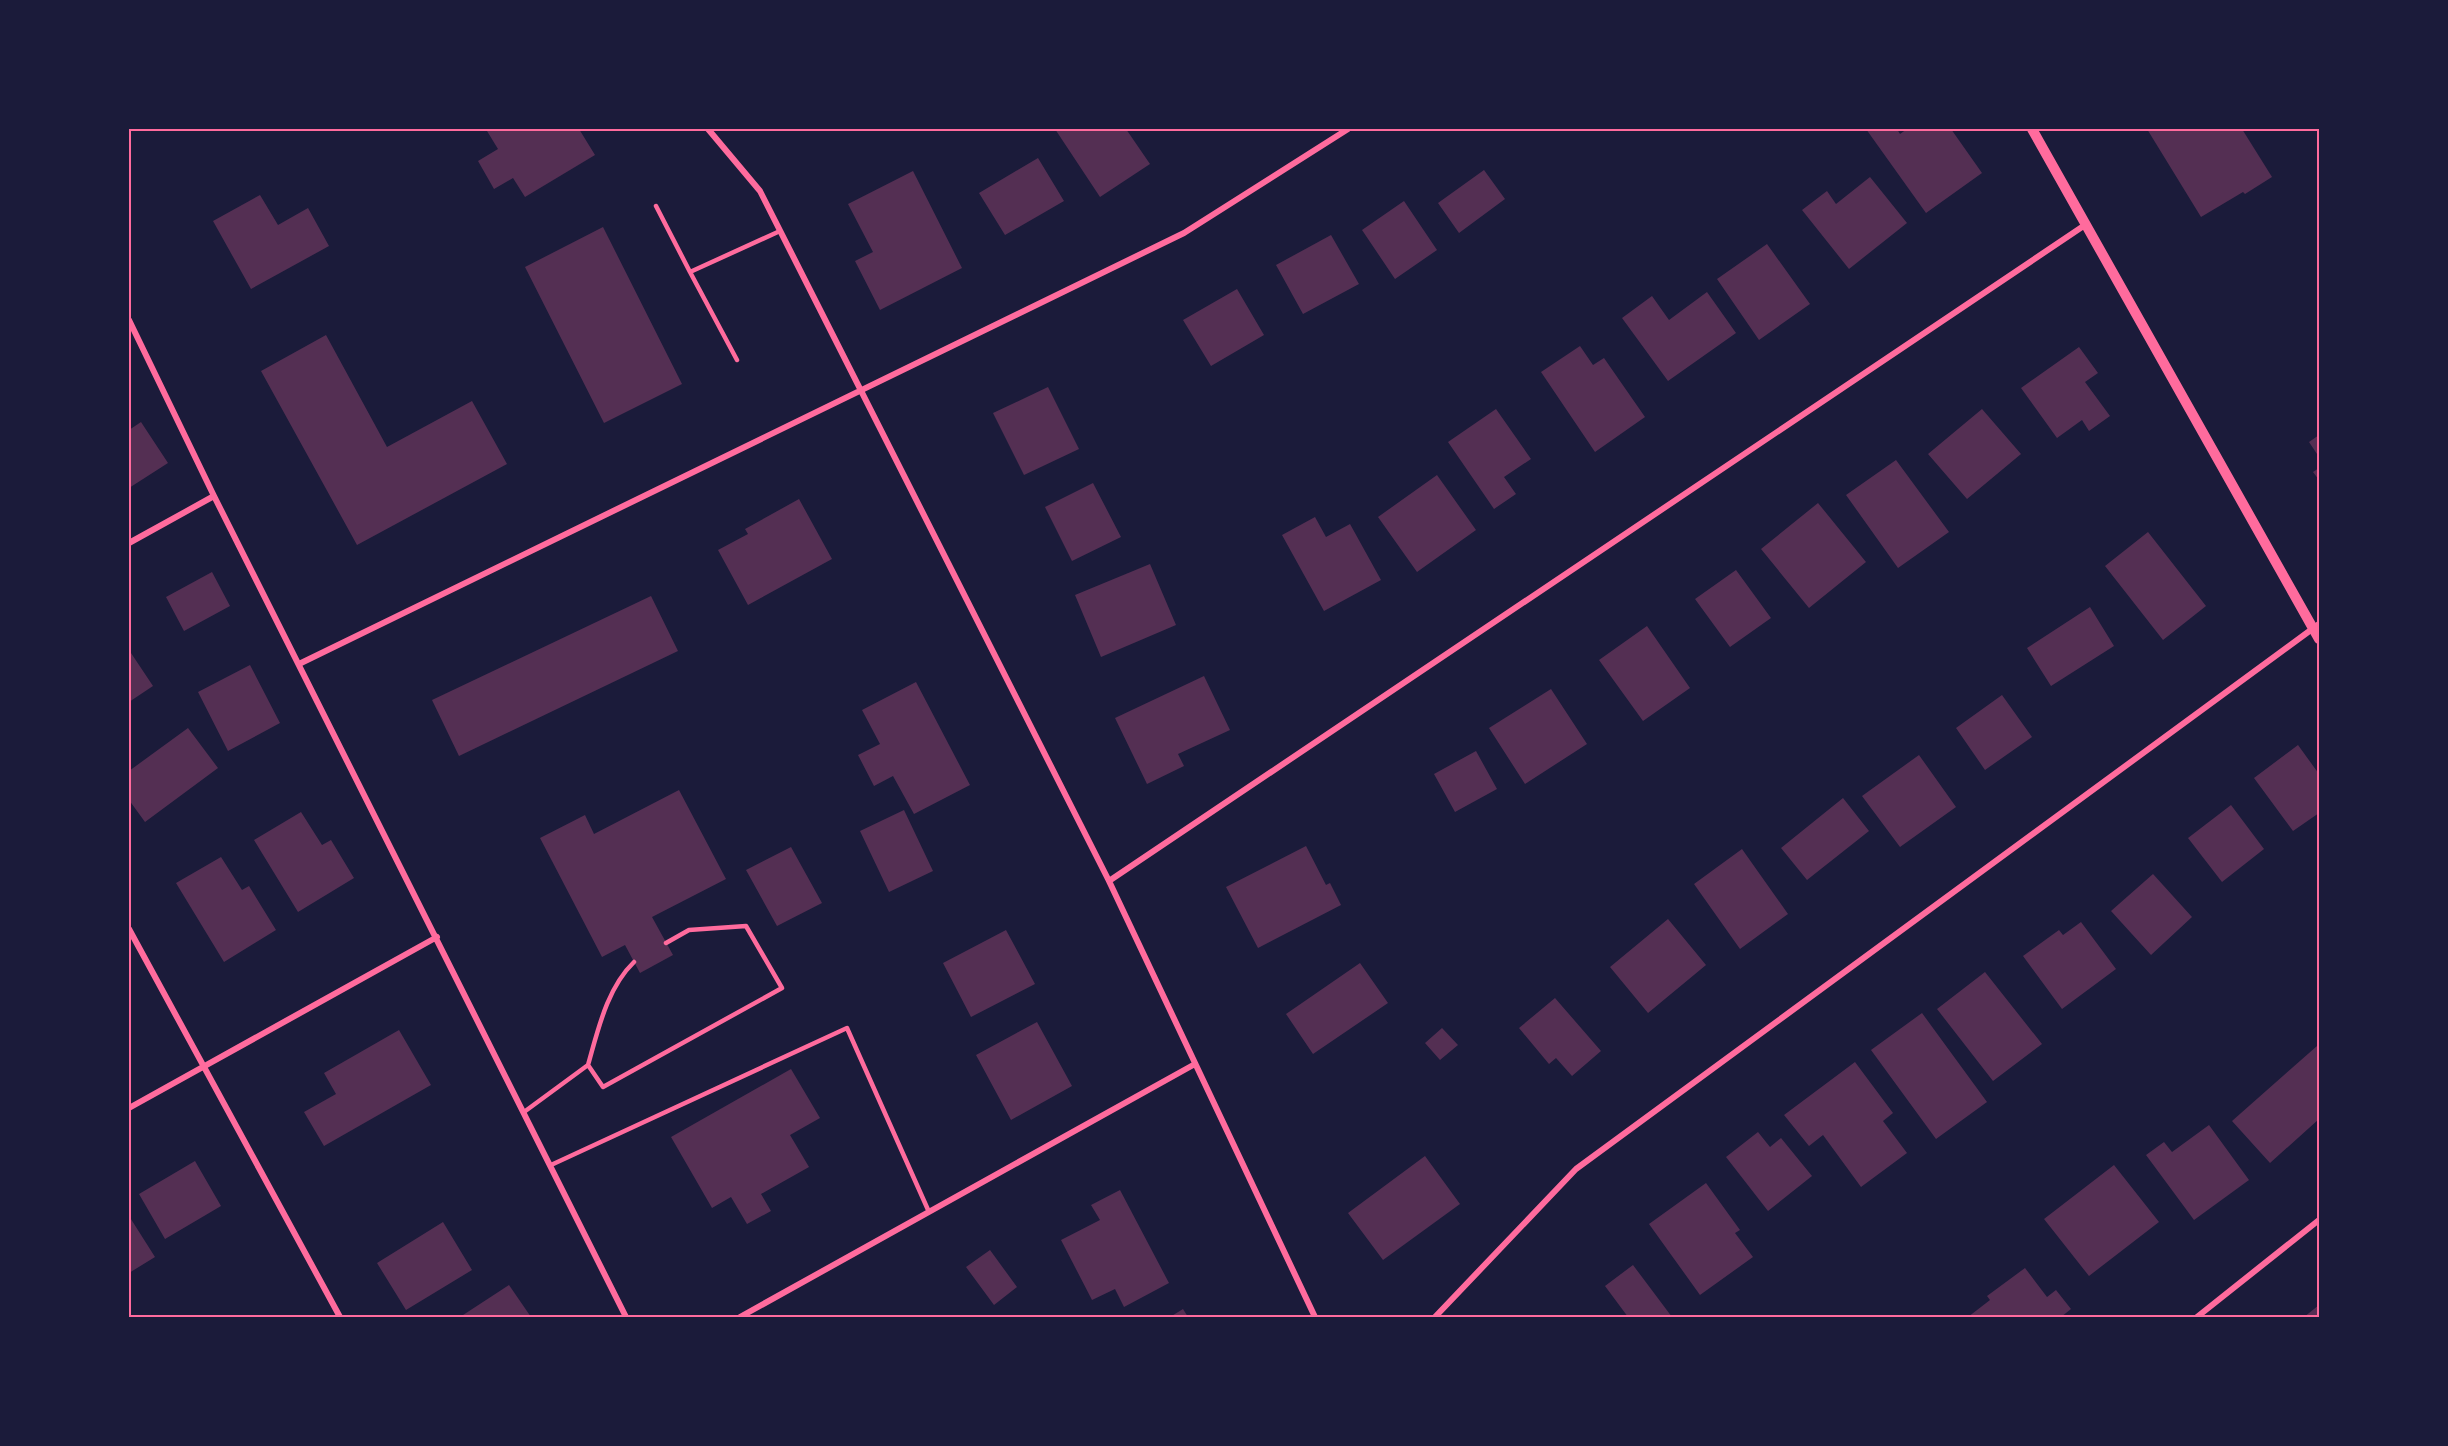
<svg xmlns="http://www.w3.org/2000/svg" width="2448" height="1446" font-family="Overpass,sans-serif">
	<rect width="100%" height="100%" fill="#1b1b3a"/>
	<path fill="#542f53" d="M 490,129 L 579,129 L 595,155 L 525,197 L 513,178 L 494,189 L 478,161 L 498,149 L 487,131 Z
		M 1055,129 L 1126,129 L 1150,164 L 1100,197 Z
		M 1866,129 L 1897,129 L 1900,134 L 1907,129 L 1951,129 L 1982,173 L 1926,213 Z
		M 2147,129 L 2242,129 L 2272,177 L 2245,194 L 2243,192 L 2201,217 Z
		M 1038,158 L 1064,201 L 1005,235 L 979,193 Z
		M 1484,170 L 1505,199 L 1459,233 L 1438,203 Z
		M 913,171 L 962,268 L 880,310 L 855,261 L 873,252 L 848,204 Z
		M 1870,177 L 1907,223 L 1849,269 L 1802,210 L 1827,191 L 1836,204 Z
		M 260,195 L 278,225 L 308,208 L 329,246 L 251,289 L 213,221 Z
		M 1404,201 L 1437,250 L 1395,279 L 1362,230 Z
		M 603,227 L 682,384 L 604,423 L 525,267 Z
		M 1331,235 L 1359,284 L 1303,314 L 1276,265 Z
		M 1767,244 L 1810,304 L 1759,340 L 1717,279 Z
		M 1237,289 L 1264,335 L 1211,366 L 1183,320 Z
		M 1707,292 L 1736,333 L 1668,381 L 1622,318 L 1652,296 L 1669,320 Z
		M 326,335 L 387,447 L 472,401 L 507,464 L 357,545 L 261,371 Z
		M 1580,346 L 1593,365 L 1604,358 L 1645,417 L 1595,452 L 1541,372 Z
		M 2079,347 L 2098,373 L 2085,382 L 2110,416 L 2089,431 L 2082,420 L 2057,438 L 2021,388 Z
		M 1048,387 L 1079,449 L 1024,475 L 993,413 Z
		M 1496,409 L 1531,459 L 1504,477 L 1516,494 L 1494,509 L 1448,442 Z
		M 1982,409 L 2021,454 L 1967,499 L 1928,454 Z
		M 141,422 L 168,463 L 129,488 L 129,430 Z
		M 2319,435 L 2319,457 L 2309,442 Z
		M 1896,460 L 1949,532 L 1898,568 L 1846,495 Z
		M 2319,468 L 2319,480 L 2313,472 Z
		M 1437,475 L 1476,530 L 1417,572 L 1378,517 Z
		M 1093,483 L 1121,537 L 1072,561 L 1045,507 Z
		M 799,499 L 832,559 L 748,605 L 718,550 L 748,534 L 745,529 Z
		M 1818,503 L 1866,562 L 1809,608 L 1761,549 Z
		M 1315,517 L 1326,537 L 1350,524 L 1381,580 L 1324,611 L 1282,535 Z
		M 2148,532 L 2206,606 L 2163,640 L 2105,566 Z
		M 1150,564 L 1176,625 L 1101,657 L 1075,595 Z
		M 1736,570 L 1771,618 L 1730,647 L 1695,599 Z
		M 212,572 L 230,606 L 184,631 L 166,597 Z
		M 651,596 L 678,651 L 459,756 L 432,700 Z
		M 2090,607 L 2114,646 L 2051,686 L 2027,648 Z
		M 1647,626 L 1690,688 L 1643,721 L 1599,660 Z
		M 129,650 L 153,686 L 129,702 Z
		M 250,665 L 280,723 L 228,751 L 198,692 Z
		M 1204,676 L 1230,730 L 1178,754 L 1184,766 L 1147,784 L 1115,718 Z
		M 916,682 L 970,785 L 914,814 L 893,776 L 874,786 L 858,755 L 880,744 L 862,710 Z
		M 1551,689 L 1587,744 L 1525,784 L 1489,728 Z
		M 2002,695 L 2032,737 L 1985,770 L 1956,728 Z
		M 188,728 L 218,768 L 145,822 L 129,800 L 129,771 Z
		M 2298,745 L 2319,774 L 2319,813 L 2293,831 L 2254,778 Z
		M 1476,751 L 1497,789 L 1455,812 L 1434,774 Z
		M 1919,755 L 1956,807 L 1900,847 L 1862,796 Z
		M 679,790 L 726,879 L 652,917 L 673,955 L 640,973 L 625,945 L 602,957 L 540,838 L 585,815 L 594,834 Z
		M 1843,798 L 1869,831 L 1807,880 L 1781,848 Z
		M 2231,805 L 2264,849 L 2222,882 L 2188,838 Z
		M 904,810 L 933,871 L 889,892 L 860,831 Z
		M 301,812 L 322,845 L 331,840 L 354,878 L 298,912 L 254,840 Z
		M 1306,846 L 1326,885 L 1330,883 L 1341,905 L 1258,948 L 1226,887 Z
		M 791,847 L 822,903 L 777,926 L 746,870 Z
		M 1742,849 L 1788,914 L 1740,949 L 1694,884 Z
		M 221,857 L 242,890 L 249,886 L 276,930 L 224,962 L 176,883 Z
		M 2153,874 L 2192,917 L 2151,955 L 2111,911 Z
		M 1668,919 L 1706,965 L 1648,1013 L 1610,967 Z
		M 2081,922 L 2116,969 L 2062,1009 L 2023,956 L 2059,930 L 2063,935 Z
		M 1006,930 L 1035,984 L 971,1017 L 943,963 Z
		M 1360,963 L 1388,1003 L 1313,1054 L 1286,1014 Z
		M 1985,972 L 2042,1044 L 1993,1081 L 1937,1009 Z
		M 1555,998 L 1601,1051 L 1572,1076 L 1556,1058 L 1549,1064 L 1519,1028 Z
		M 1922,1013 L 1987,1102 L 1936,1139 L 1871,1050 Z
		M 1037,1022 L 1072,1086 L 1011,1120 L 976,1055 Z
		M 1442,1028 L 1458,1045 L 1440,1060 L 1425,1043 Z
		M 399,1030 L 431,1085 L 324,1146 L 304,1112 L 336,1094 L 324,1073 Z
		M 2317,1046 L 2319,1048 L 2319,1119 L 2270,1163 L 2232,1121 Z
		M 1855,1062 L 1893,1113 L 1883,1121 L 1907,1153 L 1861,1187 L 1823,1135 L 1809,1146 L 1784,1115 Z
		M 791,1069 L 820,1118 L 790,1135 L 809,1167 L 761,1194 L 771,1211 L 747,1224 L 731,1197 L 712,1208 L 671,1137 Z
		M 2209,1125 L 2249,1180 L 2194,1220 L 2146,1155 L 2164,1142 L 2172,1152 Z
		M 1758,1132 L 1770,1147 L 1781,1138 L 1812,1176 L 1768,1211 L 1726,1157 Z
		M 1425,1156 L 1460,1204 L 1383,1260 L 1348,1213 Z
		M 195,1161 L 221,1206 L 165,1239 L 139,1194 Z
		M 2114,1165 L 2159,1222 L 2089,1276 L 2044,1219 Z
		M 1706,1183 L 1740,1230 L 1735,1233 L 1753,1257 L 1700,1295 L 1649,1224 Z
		M 1120,1190 L 1169,1283 L 1124,1307 L 1115,1289 L 1092,1300 L 1061,1240 L 1100,1220 L 1091,1205 Z
		M 129,1216 L 155,1257 L 129,1273 Z
		M 443,1222 L 472,1270 L 406,1310 L 377,1263 Z
		M 990,1250 L 1017,1287 L 994,1305 L 966,1267 Z
		M 1633,1265 L 1672,1317 L 1628,1317 L 1605,1286 Z
		M 2025,1268 L 2047,1297 L 2056,1290 L 2071,1309 L 2061,1317 L 1968,1317 L 1990,1300 L 1987,1296 Z
		M 509,1285 L 531,1317 L 460,1317 Z
		M 2319,1305 L 2319,1317 L 2304,1317 Z
		M 1183,1309 L 1188,1317 L 1170,1317 Z"/>
	<g fill="none" stroke-linecap="round" stroke-linejoin="round">
		<path stroke="#ff6b9d" stroke-width="4.5" d="M 656,206 L 690,272
			M 737,360 L 690,272 L 780,231
			M 588,1065 C 598,1030 607,988 634,962
			M 524,1112 L 588,1065 L 603,1087 L 782,988 L 746,926 L 689,930 L 666,943
			M 551,1165 L 847,1028 L 929,1212"/>
		<path stroke="#ff6b9d" stroke-width="6" d="M 708,129 L 760,191 L 1109,881 L 1315,1317
			M 129,320 L 214,496 L 626,1317
			M 129,543 L 214,496
			M 299,664 L 1184,233 L 1348,129
			M 1109,881 L 2085,225
			M 129,929 L 340,1317
			M 129,1108 L 437,937
			M 740,1317 L 1195,1064
			M 1435,1317 L 1576,1169 L 2319,624
			M 2197,1317 L 2319,1220"/>
		<path stroke="#ff6b9d" stroke-width="10" d="M 2032,129 L 2319,639"/>
	</g>
	<rect width="2448" height="1446" fill="none" stroke="#1b1b3a" stroke-width="261"/>
	<rect x="130" y="130" width="2188" height="1186" fill="none" stroke="#ff6b9d" stroke-width="2"/>
</svg>
